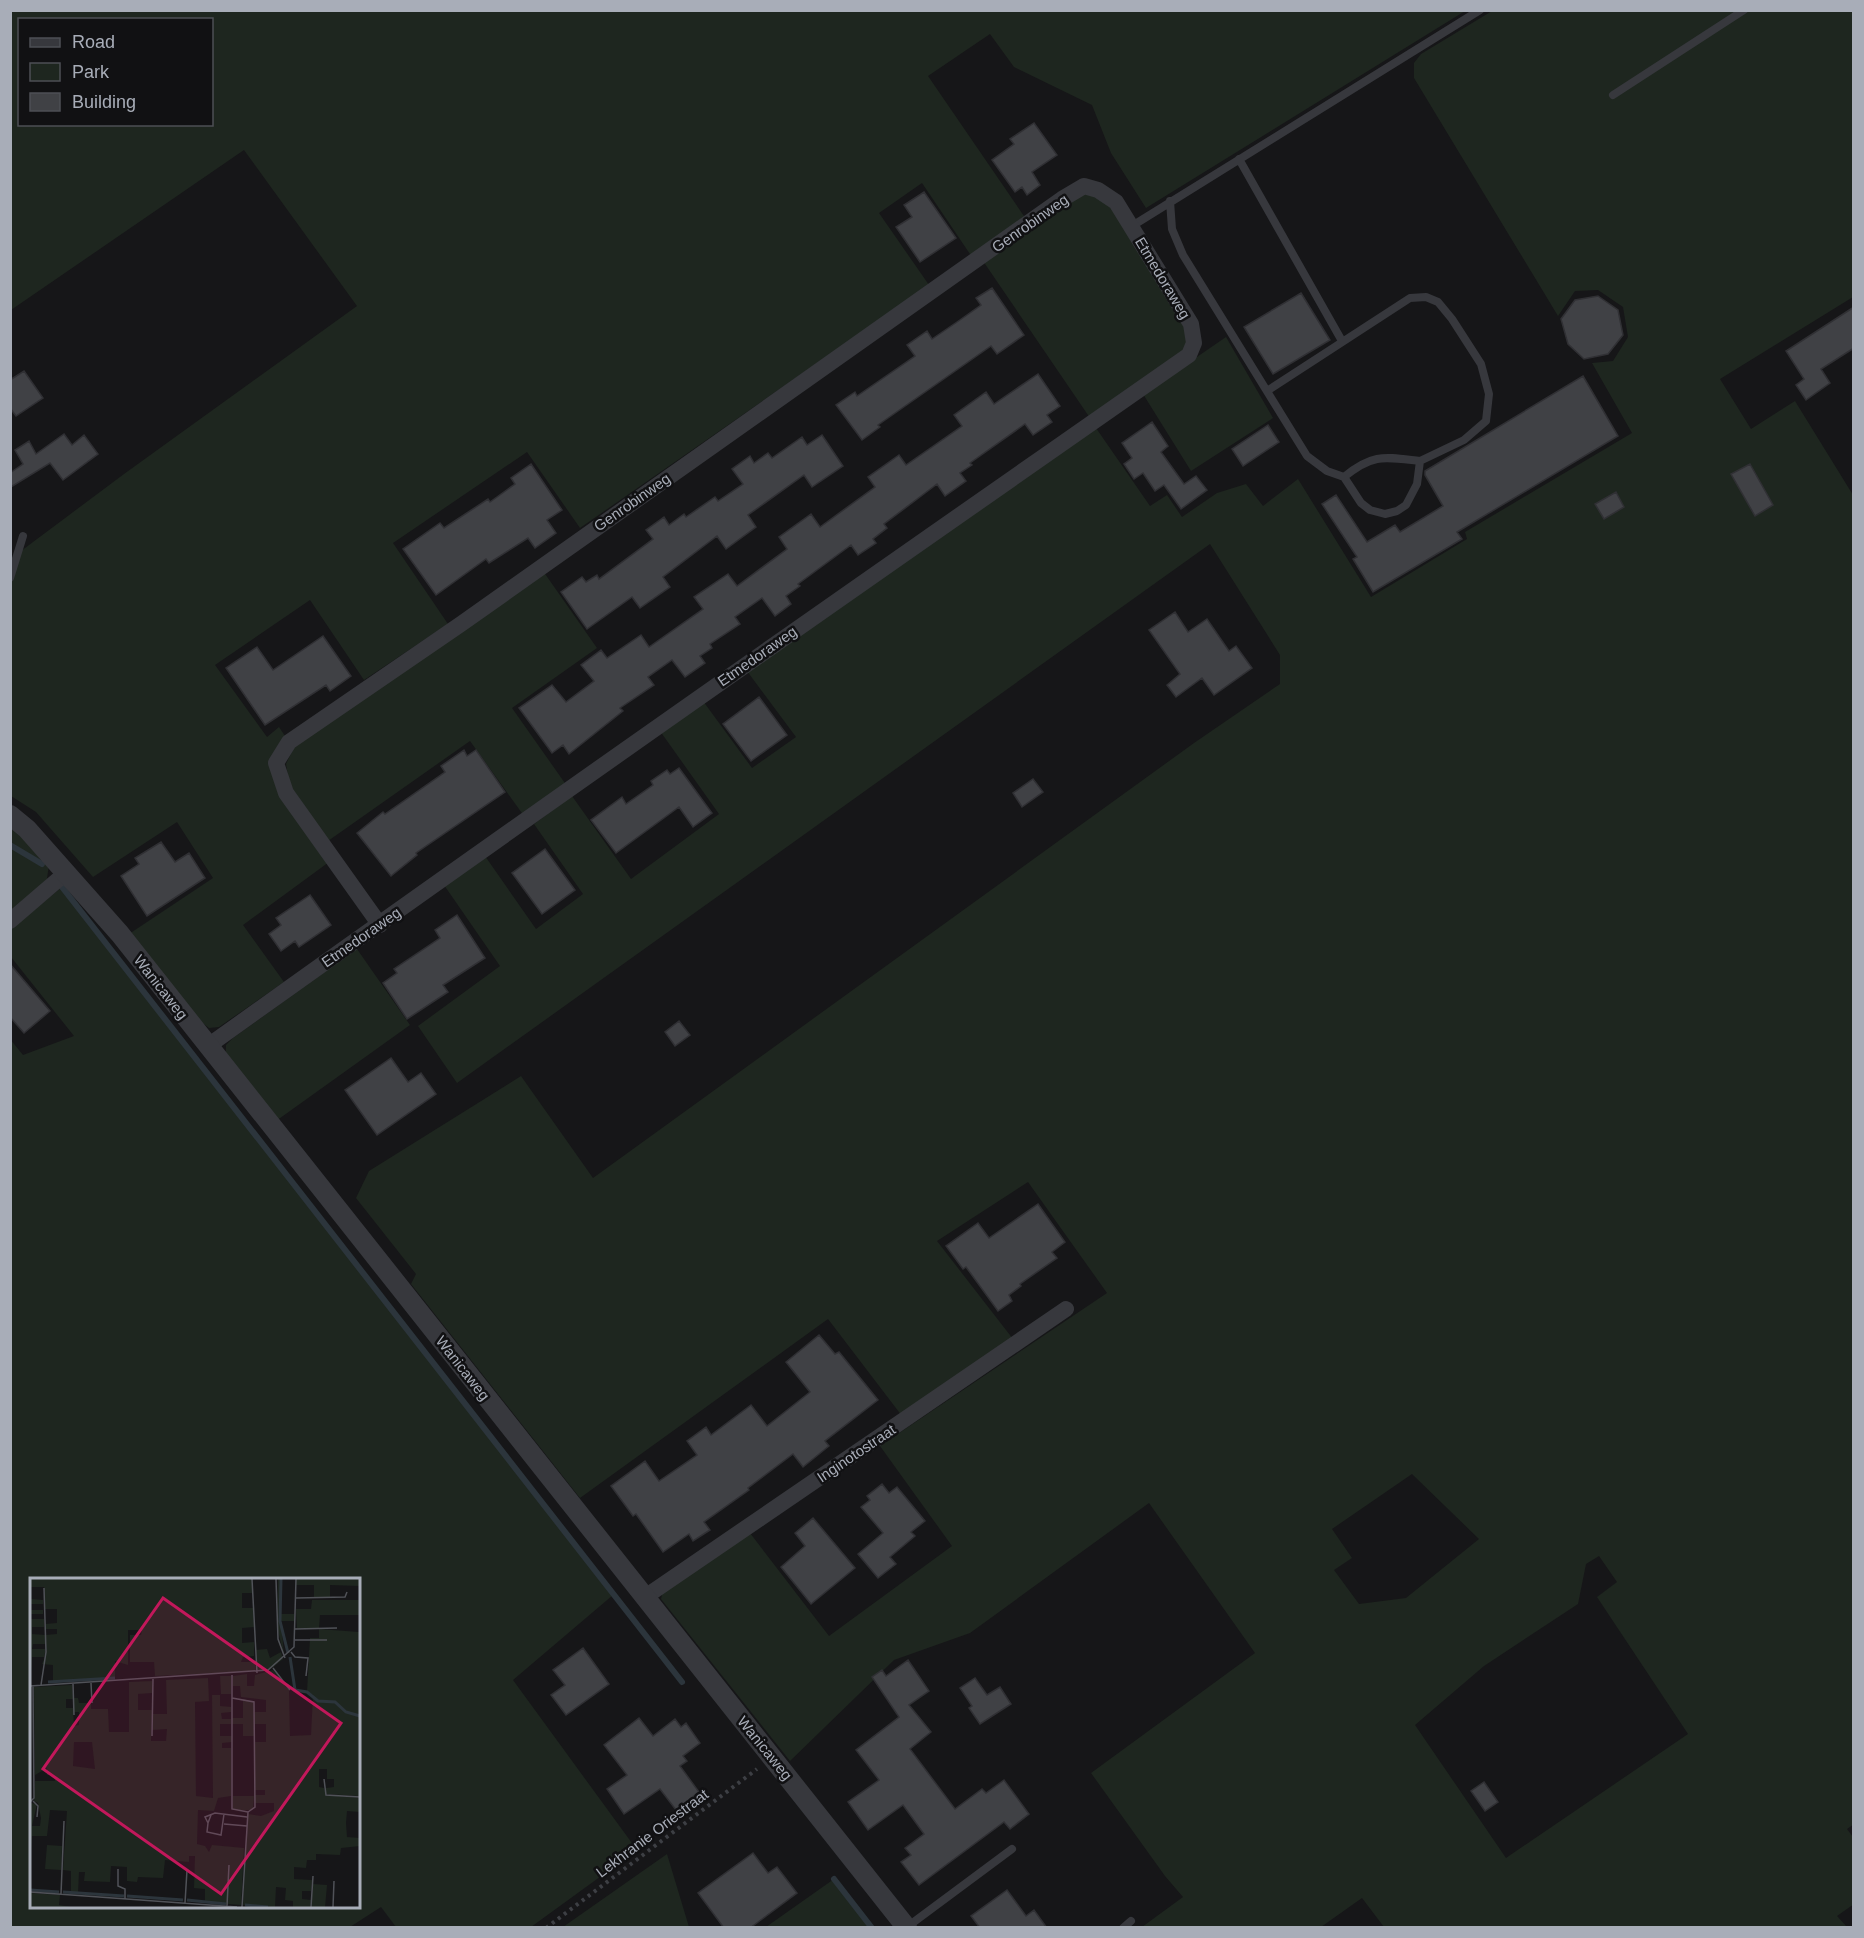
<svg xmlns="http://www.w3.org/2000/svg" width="1864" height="1938" font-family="Helvetica,sans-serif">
	<rect width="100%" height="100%" fill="#161618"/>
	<path fill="#1e261f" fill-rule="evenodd" d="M 10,11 L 1465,11 L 1146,208 L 1111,153 L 1092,105 L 1014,67 L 990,34 L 928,76 L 1026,219 L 972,257 L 922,183 L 879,213 L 929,285 L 580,528 L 527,452 L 393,543 L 448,624 L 364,680 L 310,600 L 215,665 L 267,737 L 279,727 L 287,739 L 272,760 L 329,862 L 243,925 L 284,982 L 219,1027 L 209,1028 L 199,1020 L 129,934 L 213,878 L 177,822 L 93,877 L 36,812 L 11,796 L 11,583 L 17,554 L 124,474 L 357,306 L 244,150 L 11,310 ZM 20,20 L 212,20 L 212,124 L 20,124 Z
		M 1492,11 L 1853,11 L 1853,297 L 1720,379 L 1751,429 L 1795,401 L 1853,495 L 1854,1824 L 1847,1829 L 1853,1837 L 1854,1904 L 1837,1916 L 1847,1927 L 1384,1927 L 1362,1898 L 1321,1927 L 1142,1927 L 1183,1897 L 1165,1876 L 1091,1773 L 1255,1653 L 1149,1503 L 970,1633 L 894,1660 L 790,1761 L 661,1599 L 663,1591 L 750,1533 L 829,1636 L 952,1546 L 880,1446 L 1107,1293 L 1028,1182 L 937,1241 L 1013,1339 L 902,1416 L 828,1319 L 580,1498 L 411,1284 L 416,1274 L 356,1198 L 369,1171 L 521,1076 L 593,1178 L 1194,743 L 1280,684 L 1280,655 L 1210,544 L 457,1083 L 418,1026 L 500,966 L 444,885 L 485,856 L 536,929 L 583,894 L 534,824 L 572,796 L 631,879 L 719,814 L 660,731 L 703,701 L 752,768 L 796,737 L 747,671 L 1096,428 L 1150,506 L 1167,495 L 1182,517 L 1217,493 L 1246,484 L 1263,506 L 1298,479 L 1371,597 L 1467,539 L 1465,532 L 1632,433 L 1592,363 L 1613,361 L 1628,337 L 1623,307 L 1598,290 L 1575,291 L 1558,316 L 1414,78 L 1414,63 L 1421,54 ZM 1412,1474 L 1479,1539 L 1406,1598 L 1359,1604 L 1334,1570 L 1352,1558 L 1332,1529 ZM 1599,1556 L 1617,1582 L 1597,1597 L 1688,1734 L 1506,1858 L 1415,1725 L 1484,1666 L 1578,1604 L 1586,1564 Z
		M 1088,193 L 1111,205 L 1187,332 L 1189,343 L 1183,353 L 1090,418 L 983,261 L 1068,200 Z
		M 1226,337 L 1273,418 L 1191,471 L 1143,394 Z
		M 543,571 L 597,648 L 512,708 L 567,786 L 524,816 L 470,741 L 328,841 L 290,788 L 286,764 L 296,743 Z
		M 10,824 L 49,864 L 47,879 L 10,915 Z
		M 62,887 L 613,1595 L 513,1680 L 637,1850 L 531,1927 L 396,1927 L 381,1907 L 350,1927 L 11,1927 L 10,1039 L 23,1055 L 74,1036 L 11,957 L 11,929 ZM 32,1580 L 358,1580 L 358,1906 L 32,1906 Z
		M 357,949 L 410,1025 L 276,1121 L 226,1057 L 226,1045 L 233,1038 Z
		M 667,1854 L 689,1927 L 563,1927 Z
		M 834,1879 L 872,1927 L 766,1927 Z"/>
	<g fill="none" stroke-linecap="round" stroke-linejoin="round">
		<path stroke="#2c353c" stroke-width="6" d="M 10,845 L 42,864
			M 62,887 L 682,1682
			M 834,1879 L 872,1928"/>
	</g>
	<path fill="#404145" stroke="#303034" stroke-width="1.5" d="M 1034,123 L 1057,155 L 1032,172 L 1040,185 L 1027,195 L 1022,187 L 1015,192 L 992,160 L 1014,144 L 1010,139 Z
		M 924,192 L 956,238 L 920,262 L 896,227 L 912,217 L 904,205 Z
		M 992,288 L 1024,335 L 997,354 L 991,346 L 878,425 L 880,427 L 862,440 L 836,405 L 855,392 L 857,396 L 915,356 L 907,345 L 927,331 L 932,339 L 957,322 L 981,305 L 976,298 Z
		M 1301,293 L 1330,340 L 1273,374 L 1244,327 Z
		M 1598,296 L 1618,310 L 1623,335 L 1608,354 L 1584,359 L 1568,344 L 1561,319 L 1575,300 Z
		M 1854,307 L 1854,348 L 1821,369 L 1830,383 L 1806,400 L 1796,385 L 1804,379 L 1786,351 Z
		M 24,371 L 43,398 L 16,416 L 10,408 L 10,380 Z
		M 1038,374 L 1060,406 L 1047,415 L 1052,422 L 1033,435 L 1025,424 L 970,463 L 972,465 L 960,473 L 966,481 L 945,496 L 937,484 L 884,524 L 887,528 L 873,539 L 876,543 L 858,555 L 851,545 L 798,584 L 800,586 L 786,596 L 791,604 L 775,616 L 762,598 L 735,617 L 740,624 L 710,644 L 712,648 L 700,656 L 705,663 L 685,677 L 672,660 L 648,677 L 654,685 L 620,708 L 623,711 L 569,754 L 563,745 L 552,753 L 519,708 L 552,685 L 566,702 L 594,681 L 581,665 L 601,650 L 607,658 L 641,635 L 649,647 L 703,609 L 694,597 L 728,574 L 737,586 L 787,549 L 779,537 L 811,514 L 820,527 L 875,487 L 868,477 L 899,455 L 906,465 L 962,426 L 954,415 L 986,392 L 994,404 Z
		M 1583,376 L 1618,436 L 1457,532 L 1462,539 L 1373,592 L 1353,559 L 1357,557 L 1322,504 L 1336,495 L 1367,542 L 1395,525 L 1400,532 L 1443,506 L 1425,475 L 1425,471 Z
		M 1152,422 L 1168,446 L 1161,452 L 1184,484 L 1196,476 L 1207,490 L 1181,509 L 1164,485 L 1155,491 L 1143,473 L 1134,479 L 1124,464 L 1132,458 L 1122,443 Z
		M 1268,425 L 1279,442 L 1243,466 L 1232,449 Z
		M 64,434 L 72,445 L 84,435 L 98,454 L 63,480 L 50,463 L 11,487 L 10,473 L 23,464 L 15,450 L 29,441 L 36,454 Z
		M 822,435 L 843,466 L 812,487 L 804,475 L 748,515 L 756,527 L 726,549 L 717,536 L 663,577 L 670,587 L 640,608 L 632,597 L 587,629 L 561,592 L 582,577 L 586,582 L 597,575 L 599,579 L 653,539 L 646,530 L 664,517 L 669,525 L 684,514 L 686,517 L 715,497 L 718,501 L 743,484 L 732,469 L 750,456 L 754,463 L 768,453 L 772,458 L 802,437 L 807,445 Z
		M 531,464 L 562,510 L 547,520 L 556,533 L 535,548 L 528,538 L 489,563 L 486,559 L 436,595 L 403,549 L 440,523 L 444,528 L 488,499 L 490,502 L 515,484 L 511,478 Z
		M 1750,464 L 1773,505 L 1755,516 L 1731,474 Z
		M 1616,492 L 1624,507 L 1604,519 L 1595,504 Z
		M 1175,612 L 1188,632 L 1207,619 L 1229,651 L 1236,646 L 1252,668 L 1214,695 L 1202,678 L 1176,697 L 1167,685 L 1180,674 L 1149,630 Z
		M 323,636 L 351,676 L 330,691 L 326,685 L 265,725 L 226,668 L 257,647 L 273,670 Z
		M 759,697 L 787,735 L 751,761 L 723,724 Z
		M 464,750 L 467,756 L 476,750 L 505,792 L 416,853 L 417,855 L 391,876 L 357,833 L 383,812 L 385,814 L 445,772 L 441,766 Z
		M 679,768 L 712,813 L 693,827 L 679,807 L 616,853 L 591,820 L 622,797 L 626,804 L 653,785 L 651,781 L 667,770 L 670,774 Z
		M 1033,779 L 1043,792 L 1022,807 L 1013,793 Z
		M 161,842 L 175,862 L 189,853 L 205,878 L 147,916 L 121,876 L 139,864 L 135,858 Z
		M 545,849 L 575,890 L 542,914 L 512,873 Z
		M 310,895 L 331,925 L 299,947 L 295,941 L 281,951 L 269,934 L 281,925 L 276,918 Z
		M 457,915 L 485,958 L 443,985 L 448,992 L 407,1019 L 383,983 L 397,973 L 394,969 L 440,938 L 435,930 Z
		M 10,964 L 50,1011 L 24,1033 L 10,1017 Z
		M 679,1021 L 690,1035 L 675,1046 L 665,1032 Z
		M 391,1058 L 408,1082 L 421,1073 L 436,1094 L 377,1135 L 345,1090 Z
		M 1038,1204 L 1065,1242 L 1052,1252 L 1057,1258 L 1020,1284 L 1021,1286 L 1009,1295 L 1012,1301 L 998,1311 L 966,1267 L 963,1269 L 946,1246 L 978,1223 L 989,1238 Z
		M 819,1335 L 835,1354 L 839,1352 L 878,1400 L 825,1441 L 829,1446 L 803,1467 L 793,1454 L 748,1488 L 749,1490 L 704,1522 L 710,1530 L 693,1541 L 689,1534 L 663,1552 L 636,1514 L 633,1516 L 611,1486 L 645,1461 L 659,1481 L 697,1455 L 687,1441 L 706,1427 L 711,1435 L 751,1405 L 767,1426 L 810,1392 L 786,1362 Z
		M 882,1484 L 889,1493 L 897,1487 L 925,1521 L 911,1532 L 915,1536 L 890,1557 L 896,1564 L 878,1578 L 858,1554 L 883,1533 L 861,1507 L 870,1500 L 867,1496 Z
		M 813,1518 L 855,1568 L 811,1604 L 781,1567 L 805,1546 L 795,1533 Z
		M 583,1648 L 609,1684 L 566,1715 L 551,1695 L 565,1685 L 553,1670 Z
		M 908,1660 L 929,1691 L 909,1705 L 931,1732 L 910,1749 L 955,1809 L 982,1789 L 986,1793 L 1004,1780 L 1029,1814 L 1010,1829 L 1004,1822 L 919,1885 L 901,1862 L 911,1855 L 905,1848 L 924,1834 L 903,1805 L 868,1830 L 848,1802 L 879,1780 L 856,1750 L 899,1717 L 872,1677 L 882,1670 L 886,1676 Z
		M 975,1678 L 987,1695 L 1000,1687 L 1011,1704 L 980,1724 L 969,1708 L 972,1706 L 960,1688 Z
		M 639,1718 L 653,1736 L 675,1719 L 681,1727 L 686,1723 L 700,1743 L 683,1756 L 687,1761 L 680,1766 L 699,1792 L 676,1810 L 660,1789 L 624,1814 L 607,1789 L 627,1775 L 604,1745 Z
		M 1484,1782 L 1498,1802 L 1485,1811 L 1471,1791 Z
		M 753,1853 L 768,1873 L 777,1867 L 797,1893 L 750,1928 L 724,1928 L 698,1893 Z
		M 1007,1890 L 1026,1916 L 1034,1910 L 1047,1928 L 980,1928 L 971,1916 Z"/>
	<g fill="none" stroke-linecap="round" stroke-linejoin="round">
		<path stroke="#3d3f44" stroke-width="4" stroke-dasharray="3 4.5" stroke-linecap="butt" d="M 546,1928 L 757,1769"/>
		<path stroke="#37383d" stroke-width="8" d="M 1613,95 L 1744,10
			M 1239,159 L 1342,341
			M 1170,201 L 1172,229 L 1183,255 L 1307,456 L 1327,471 L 1344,477 L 1361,503 L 1370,510 L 1385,514 L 1397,511 L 1406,505 L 1417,484 L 1420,461 C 1385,457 1373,453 1344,477
			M 1132,226 L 1480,10
			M 1267,391 L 1410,298 L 1426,297 L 1438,302 L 1452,319 L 1481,364 L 1489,394 L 1486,421 L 1464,440 L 1420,461
			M 10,578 L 23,536
			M 907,1927 L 1012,1849
			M 1123,1928 L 1131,1921"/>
		<path stroke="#37383d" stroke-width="16" d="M 10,921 L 67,872
			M 208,1046 C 533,813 861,584 1189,355 L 1194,343 L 1191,324 L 1116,202 L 1098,190 L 1084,186 L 1062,199 L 461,624 L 289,742 L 276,763 L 286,793 L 380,925
			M 645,1597 L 1066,1309"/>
		<path stroke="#37383d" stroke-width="20" d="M 10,815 L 27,829 L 120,934 L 907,1928"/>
	</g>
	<g text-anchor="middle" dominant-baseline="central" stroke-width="5" stroke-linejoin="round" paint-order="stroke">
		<g font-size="15" fill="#a8adb8" stroke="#111113">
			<text transform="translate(1030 223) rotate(-35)">Genrobinweg</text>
			<text transform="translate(1163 278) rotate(59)">Etmedoraweg</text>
			<text transform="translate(632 502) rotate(-35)">Genrobinweg</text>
			<text transform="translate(757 656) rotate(-35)">Etmedoraweg</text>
			<text transform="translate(361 937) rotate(-35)">Etmedoraweg</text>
			<text transform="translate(161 987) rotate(52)">Wanicaweg</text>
			<text transform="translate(463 1368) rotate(52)">Wanicaweg</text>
			<text transform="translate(856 1453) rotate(-34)">Inginotostraat</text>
			<text transform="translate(765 1748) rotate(51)">Wanicaweg</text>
			<text transform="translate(652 1833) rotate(-37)">Lekhranie Oriestraat</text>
		</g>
	</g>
	<g transform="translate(30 1578)">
		<rect width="330" height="330" fill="#161618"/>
		<path d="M 0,1 L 222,1 L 223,15 L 212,15 L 212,30 L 223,30 L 224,49 L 212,50 L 212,65 L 224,64 L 224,78 L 213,79 L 211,84 L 225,84 L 226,93 L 125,98 L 124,84 L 100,84 L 100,57 L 111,57 L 112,52 L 98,52 L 98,87 L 85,83 L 85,100 L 23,104 L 23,87 L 12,86 L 16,77 L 16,57 L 27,56 L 27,51 L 16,51 L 16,46 L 27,45 L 27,31 L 15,31 L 14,9 L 1,9 L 1,21 L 13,22 L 13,26 L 1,26 L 0,32 L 13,32 L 13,36 L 1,36 L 0,41 L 14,41 L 14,49 L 2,49 L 2,56 L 15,57 L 15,66 L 3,66 L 2,71 L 15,71 L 15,75 L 14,79 L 2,79 L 0,105 ZM 248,1 L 251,1 L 250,36 L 264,36 L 264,43 L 251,43 L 254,77 L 247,49 ZM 266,1 L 330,1 L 330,8 L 300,7 L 300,19 L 284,19 L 284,7 L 266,7 ZM 282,22 L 330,22 L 330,37 L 290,37 L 289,50 L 267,50 L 266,31 L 281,31 ZM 289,51 L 329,54 L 330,218 L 296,216 L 296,210 L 304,209 L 304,201 L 297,201 L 297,191 L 289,191 L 289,209 L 294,210 L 296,217 L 330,220 L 330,234 L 317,233 L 316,245 L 317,259 L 330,260 L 330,268 L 311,270 L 310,277 L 286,276 L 286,282 L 277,282 L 276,290 L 264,289 L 264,301 L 282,302 L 281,313 L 272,313 L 272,321 L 281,322 L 280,329 L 263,329 L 263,323 L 255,322 L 256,310 L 246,309 L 245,329 L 213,327 L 218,236 L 231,238 L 244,233 L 244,225 L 225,225 L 225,217 L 235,217 L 235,212 L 225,212 L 225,164 L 236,164 L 236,146 L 225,146 L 225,134 L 236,134 L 236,122 L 211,119 L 210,108 L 203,108 L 203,98 L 217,96 L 217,108 L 224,108 L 225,97 L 243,92 L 259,111 L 260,158 L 281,157 L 283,117 L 277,114 L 280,60 L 289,60 ZM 237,71 L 240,80 L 251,74 L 253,81 L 242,90 L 227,93 L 226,72 ZM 190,98 L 201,98 L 201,116 L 191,116 ZM 178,100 L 179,123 L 165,124 L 166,218 L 183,220 L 182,117 L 190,117 L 190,128 L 201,129 L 201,134 L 191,135 L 192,141 L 201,141 L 201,146 L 190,146 L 190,158 L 202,158 L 202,164 L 192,165 L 192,170 L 201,170 L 201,218 L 188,220 L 184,233 L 168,232 L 167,266 L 175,268 L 179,274 L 182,267 L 214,270 L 211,327 L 175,324 L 175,311 L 164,310 L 165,278 L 159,278 L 159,284 L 135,282 L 133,300 L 108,299 L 107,304 L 97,303 L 97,289 L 81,288 L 80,304 L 54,303 L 55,294 L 49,294 L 48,315 L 41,315 L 41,293 L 33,292 L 37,233 L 20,232 L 17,258 L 2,258 L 0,284 L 0,225 L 7,226 L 2,248 L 10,248 L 11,240 L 8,225 L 4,223 L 5,203 L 25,203 L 24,197 L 17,197 L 17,190 L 5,197 L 4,109 L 42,107 L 43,121 L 36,121 L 36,130 L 43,130 L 44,148 L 49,147 L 49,134 L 44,134 L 44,120 L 48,120 L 49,125 L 61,125 L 61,131 L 78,131 L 79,154 L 99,154 L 99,104 L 122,103 L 122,115 L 108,116 L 108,132 L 122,132 L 121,163 L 136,163 L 137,151 L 123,152 L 123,136 L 137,136 L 136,102 ZM 44,164 L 62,164 L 65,191 L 43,188 ZM 213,121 L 224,124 L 224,158 L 213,158 L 213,146 L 202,146 L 202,140 L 213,140 ZM 203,218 L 224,218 L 223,232 L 203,232 ZM 17,267 L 32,268 L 31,292 L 15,291 ZM 283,306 L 297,307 L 295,329 L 281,329 ZM 0,315 L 30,317 L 29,327 L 41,329 L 0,329 Z" fill="#1e261f" fill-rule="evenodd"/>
		<path fill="none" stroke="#2c353c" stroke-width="3" d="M 251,1 L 250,43 L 258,75M 260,79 L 265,112 L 277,114 L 288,123 L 305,124 L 316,134 L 330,138M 18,104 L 85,100M 0,312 L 29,314M 33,314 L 94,318M 97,318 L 153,322M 157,322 L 196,326M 215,327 L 238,329"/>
		<path fill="none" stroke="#505258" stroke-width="1.5" d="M 222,1 L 227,95M 246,1 L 248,61 L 255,80M 266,20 L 315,19 L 317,14M 265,51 L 307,50M 265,62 L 297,62M 261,74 L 265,79 L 278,80 L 276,98M 243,90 L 260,112M 202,97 L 202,231 L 218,234M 61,105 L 62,125M 43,106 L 44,137M 11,107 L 16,74 L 14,10M 0,108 L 238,92 L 264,69 L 266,1M 202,120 L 224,124 L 225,229 L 218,234M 122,158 L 123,101M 294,201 L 296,217 L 330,219M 3,223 L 8,228 L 7,239M 0,224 L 4,220 L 3,108M 181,237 L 178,245 L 175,239 L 185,235 L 217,239M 178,245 L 177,254 L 191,257 L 194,236M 194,246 L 217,248M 88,291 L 88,308 L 95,311 L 95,321M 0,314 L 207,329M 31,316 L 34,243M 155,325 L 157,292M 197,328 L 199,287M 212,329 L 218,234M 281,329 L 283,298M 303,329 L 304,303"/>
		<path fill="#c2185b" fill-opacity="0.15" stroke="#c2185b" stroke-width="3" d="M 133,20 L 311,145 L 191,316 L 13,191 Z"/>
		<rect width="330" height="330" fill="none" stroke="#a8adb8" stroke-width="3"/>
	</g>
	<rect width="1864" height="1938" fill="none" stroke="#a8adb8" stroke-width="24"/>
	<rect x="18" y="18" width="195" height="108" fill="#111113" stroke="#4d4f55" stroke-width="1.5"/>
	<rect x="30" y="38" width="30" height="9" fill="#37383d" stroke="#4d4f55" stroke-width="1.5"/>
	<text x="72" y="48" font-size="18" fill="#a8adb8">Road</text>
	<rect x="30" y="63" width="30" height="18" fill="#1e261f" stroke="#4d4f55" stroke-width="1.5"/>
	<text x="72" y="78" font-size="18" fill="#a8adb8">Park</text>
	<rect x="30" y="93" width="30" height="18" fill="#404145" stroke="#4d4f55" stroke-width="1.5"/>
	<text x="72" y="108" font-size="18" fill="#a8adb8">Building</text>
</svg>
